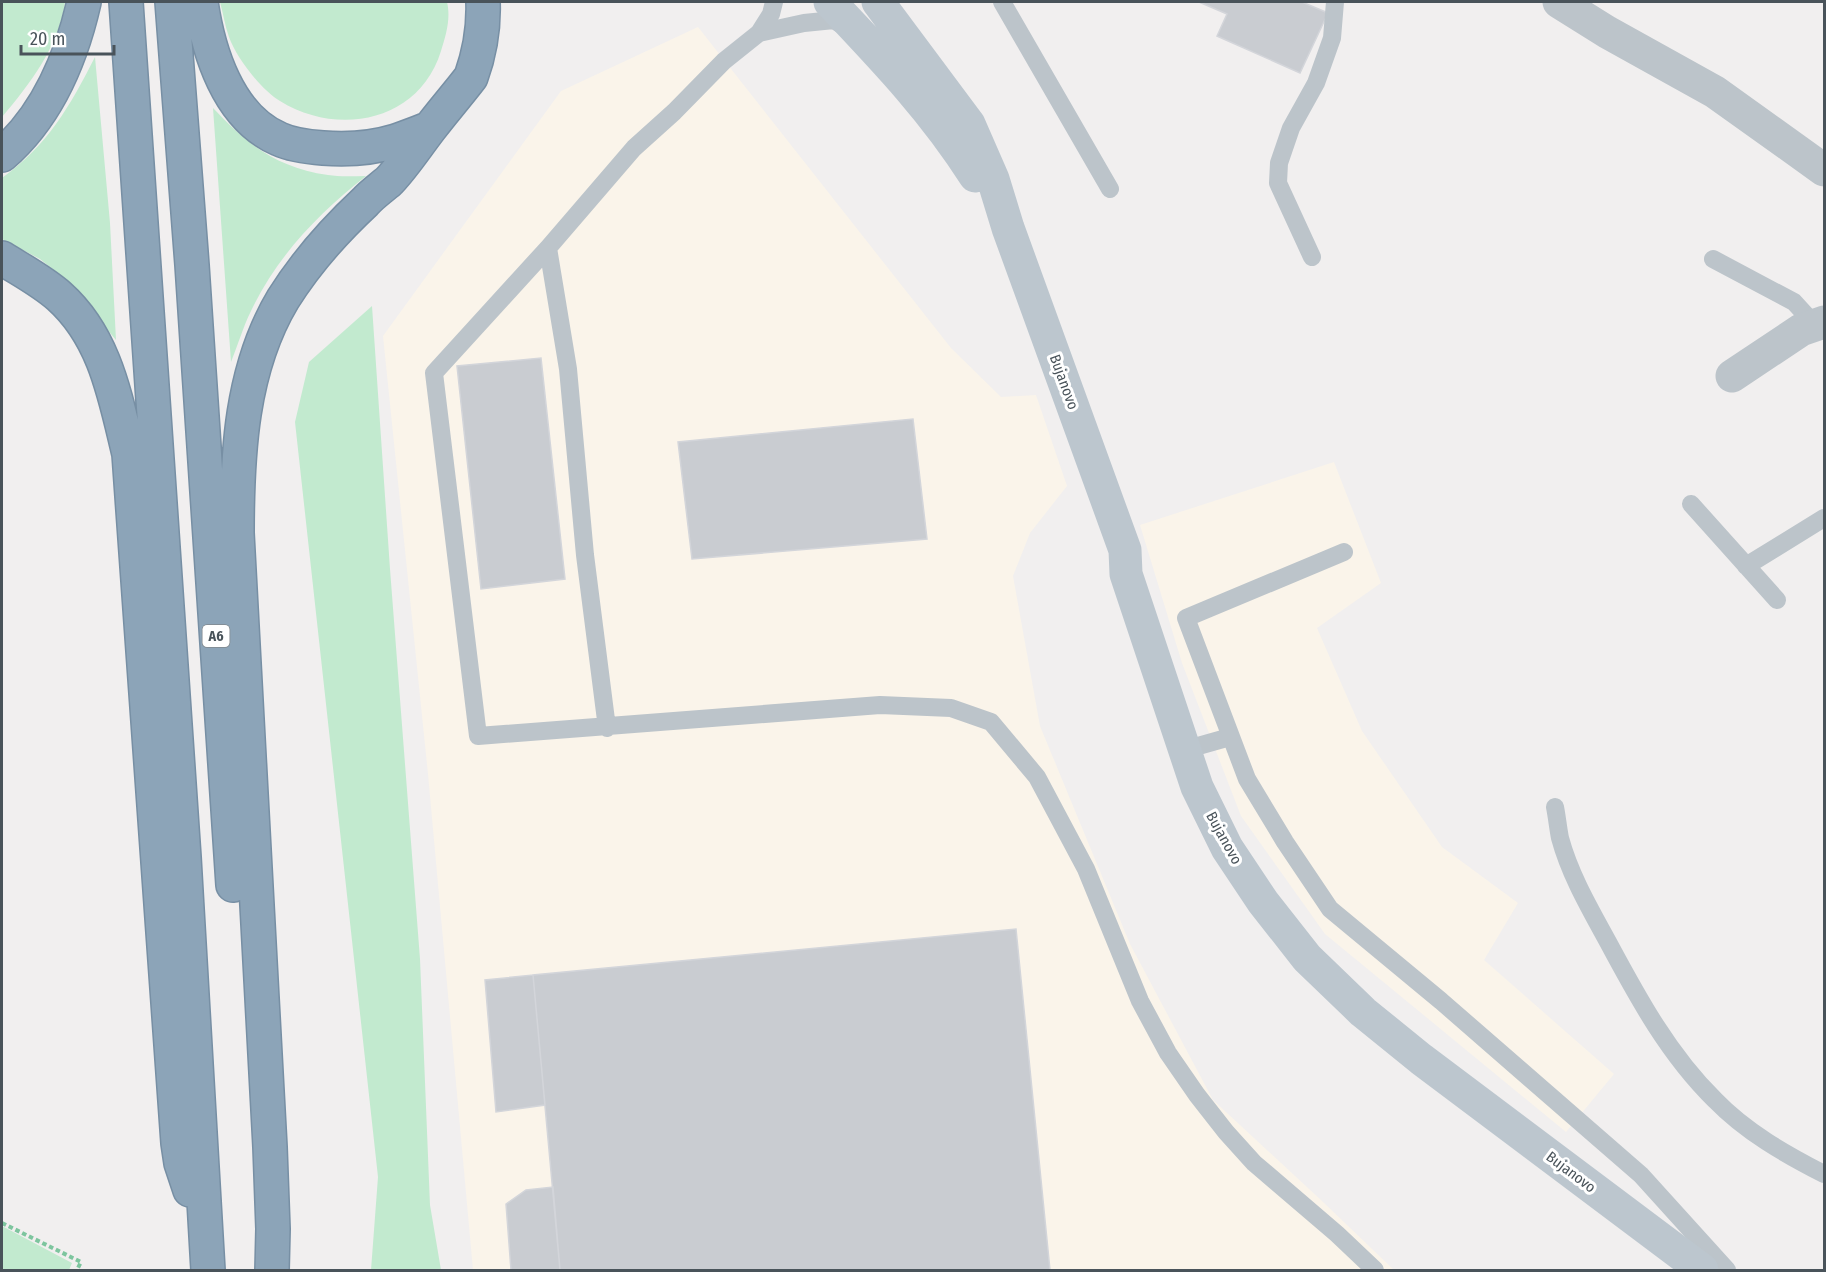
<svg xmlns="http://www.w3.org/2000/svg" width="1826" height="1272" font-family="'Fira Sans Condensed',sans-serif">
	<rect width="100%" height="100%" fill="#f1efef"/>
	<path fill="#faf4ea" d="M 698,27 L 951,348 L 1001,397 L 1036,395 L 1067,486 L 1030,533 L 1013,576 L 1040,726 L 1130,944 L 1213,1100 L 1322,1201 L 1394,1270 L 473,1270 L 428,774 L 383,336 L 561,91 Z
		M 1334,462 L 1381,583 L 1317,628 L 1362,731 L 1442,847 L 1518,903 L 1484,960 L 1614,1074 L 1566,1132 L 1325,934 L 1241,816 L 1182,663 L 1140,525 Z"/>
	<path fill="#c2eacf" d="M 2,2 L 65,2 C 59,46 30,84 2,117 Z
		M 220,2 L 447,2 C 451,18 446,35 441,51 C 419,122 338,137 280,101 C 261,90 236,57 229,37 C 225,26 223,13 220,2 Z
		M 95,57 L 110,223 L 116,340 L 66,280 L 40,259 L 2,239 L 2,178 C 48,145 70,106 95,57 Z
		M 213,108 C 247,144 277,168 328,175 C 340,177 354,176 366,176 C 319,213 277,256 251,311 C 243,327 238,345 231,362 Z
		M 372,306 L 390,569 L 420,959 L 430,1205 L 441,1270 L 371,1270 L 378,1177 L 295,422 L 309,362 Z
		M 2,1226 L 72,1263 L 69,1270 L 2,1270 Z"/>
	<path fill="#c9ccd1" stroke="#d3d5da" stroke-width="1.5" d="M 1199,2 L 1302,2 L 1328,13 L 1300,73 L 1217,36 L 1227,14 Z
		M 541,358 L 565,579 L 481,589 L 457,366 Z
		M 913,419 L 927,539 L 692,559 L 678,442 Z
		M 1016,929 L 1050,1270 L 560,1270 L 533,975 Z
		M 533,975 L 545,1105 L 496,1112 L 485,980 Z
		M 553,1187 L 560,1270 L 511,1270 L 506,1204 L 526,1190 Z"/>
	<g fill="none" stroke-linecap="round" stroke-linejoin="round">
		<defs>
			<path id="motorway" d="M 126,2 L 184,857 L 208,1270
				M 172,2 L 192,265 L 233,885
				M 201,2 C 208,51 228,117 279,139 C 292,145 309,147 323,148 C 348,150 373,148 396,141 C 407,137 419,133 430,128
				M 2,155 C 47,116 71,59 84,2
				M 2,258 C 21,270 42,281 59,296 C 105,337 115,396 129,454 L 178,1143 L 181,1163 L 190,1190
				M 272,1270 L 273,1229 L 270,1147 L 237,533 C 237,454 241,369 283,299 C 305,264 335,230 365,202 C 372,194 381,188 389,181 C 405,164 417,145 431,127 C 444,110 458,94 471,77 C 480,52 484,29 483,2"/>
		</defs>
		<use href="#motorway" stroke="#778fa4" stroke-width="36"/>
		<path stroke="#7dc59e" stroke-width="4" stroke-dasharray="4.5 3" stroke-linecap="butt" d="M 2,1223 L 81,1262 L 77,1270"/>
		<path stroke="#bcc4ca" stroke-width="18" d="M 774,2 L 771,14 L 759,33 L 804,23 L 834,20 L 847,28
			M 1002,2 L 1110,189
			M 548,248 L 434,373 L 478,736 L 880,705 L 951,708 L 991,722 L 1037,777 L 1086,869 L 1140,1001 L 1168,1053 L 1197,1095 L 1226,1132 L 1254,1163 L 1337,1234 L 1375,1270
			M 1312,257 L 1278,183 L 1279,163 L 1291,128 L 1316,83 L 1332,38 L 1335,2
			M 1713,259 L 1794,302 L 1815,325
			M 1691,504 L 1777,600
			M 1344,552 L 1186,618 L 1247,779 L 1285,842 L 1330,909 L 1441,1001 L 1641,1175 L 1727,1270
			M 1746,566 L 1824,518
			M 607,728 L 585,555 L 568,369 L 548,248 L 634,148 L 674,112 L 724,61 L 759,33
			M 1184,750 L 1230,737
			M 1555,807 C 1557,817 1558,828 1560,838 C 1570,875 1590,909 1608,942 C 1638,998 1669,1055 1715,1100 C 1746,1132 1785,1154 1824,1174"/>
		<path stroke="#bcc4ca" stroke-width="33" d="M 1732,376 L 1801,330 L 1824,322"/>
		<path stroke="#bcc4ca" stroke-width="33" d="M 1559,2 L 1607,32 L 1715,92 L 1824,170"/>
		<path stroke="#bcc6ce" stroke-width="33" d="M 830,2 C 883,58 933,110 975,176
			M 878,2 L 969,124 L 993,179 L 1008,228 L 1125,550 L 1126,574 L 1197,787 L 1227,848 L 1263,902 L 1307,958 L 1363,1012 L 1421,1059 L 1702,1270"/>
		<use href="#motorway" stroke="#8ca4b8" stroke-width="33"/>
	</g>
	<g text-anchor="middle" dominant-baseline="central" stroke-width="6" stroke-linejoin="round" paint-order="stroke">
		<rect fill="#fff" stroke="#80878c" stroke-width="1.5" x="202.5" y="625" width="27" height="22" rx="4.5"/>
		<g font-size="14" font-weight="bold" fill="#49535a">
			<text x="216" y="636">A6</text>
		</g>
		<g font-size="15" fill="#49535a" stroke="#fff">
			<text transform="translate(1064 382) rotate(70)">Bujanovo</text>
			<text transform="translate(1224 838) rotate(61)">Bujanovo</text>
			<text transform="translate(1571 1172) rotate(37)">Bujanovo</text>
		</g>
	</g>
	<rect width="1826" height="1272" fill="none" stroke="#49535a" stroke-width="6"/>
	<path d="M21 45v9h93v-9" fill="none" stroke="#49535a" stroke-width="3"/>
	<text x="30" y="45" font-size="18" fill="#49535a" stroke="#ffffff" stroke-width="4.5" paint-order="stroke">20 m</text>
</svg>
